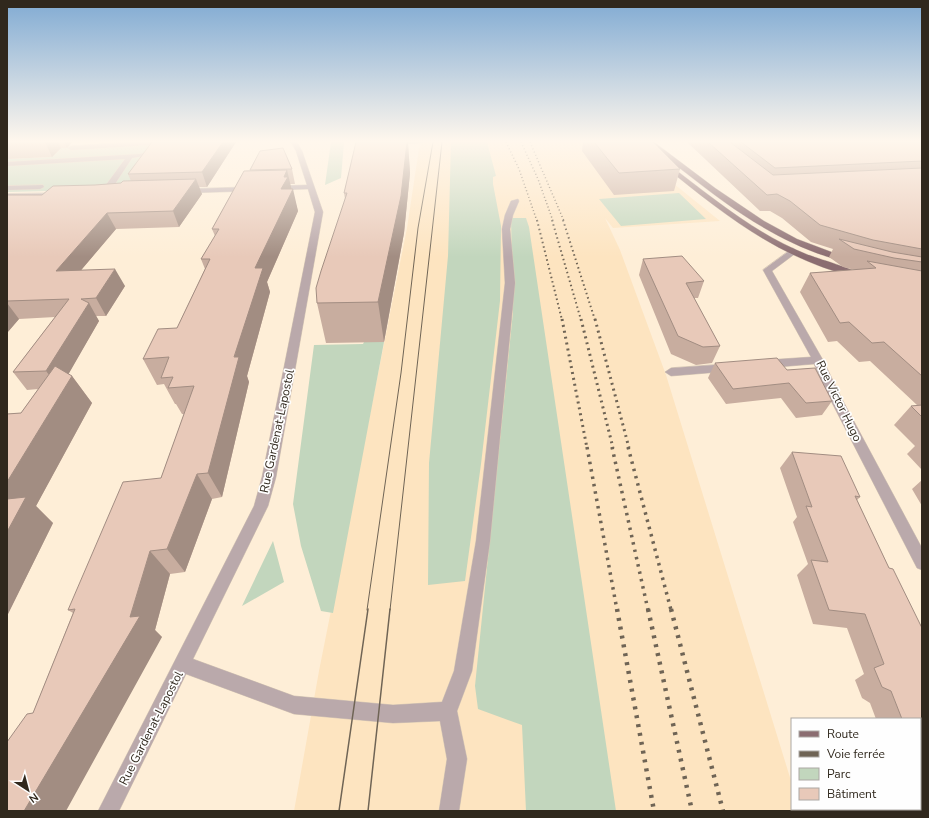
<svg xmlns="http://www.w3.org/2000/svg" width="929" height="818" font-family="'Nunito Sans',sans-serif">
	<rect width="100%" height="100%" fill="#feeed7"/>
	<path fill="#fde4c0" d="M 420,142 L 622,142 L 720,221 L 613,228 L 605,218 L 620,250 L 666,375 L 792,784 L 792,809 L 800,809 L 800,811 L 294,811 L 319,671 L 407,228 Z"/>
	<path fill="#c2d6bd" d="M 130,142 L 166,142 L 135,189 L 7,192 L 7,159 L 52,157 L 63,146 Z
		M 331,142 L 344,142 L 341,178 L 325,185 Z
		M 451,142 L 487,142 L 496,176 L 493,177 L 493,184 L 501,226 L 500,301 L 481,464 L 465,581 L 428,585 L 429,463 L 448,256 Z
		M 679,193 L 706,219 L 621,226 L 599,199 Z
		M 511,218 L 526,218 L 529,227 L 616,811 L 526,811 L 522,725 L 478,709 L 475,686 L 513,312 Z
		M 364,342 L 384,342 L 333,613 L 321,611 L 301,546 L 293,504 L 314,345 L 363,344 Z
		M 273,541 L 284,582 L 242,606 Z"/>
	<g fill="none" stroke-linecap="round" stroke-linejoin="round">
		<defs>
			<path id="minor" d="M 134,142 L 157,143 L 149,155 L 132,158 L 113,187 L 110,187 L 106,185 L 125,159 L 7,166 L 7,162 L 140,154 L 145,153 L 150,145 L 71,150 L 68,148 L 71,146 Z
				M 291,142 L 297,142 L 302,151 L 323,212 L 276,477 L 268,506 L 193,659 L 294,696 L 393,705 L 442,702 L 454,671 L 476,541 L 505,283 L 502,229 L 505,215 L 511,201 L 518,199 L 519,201 L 513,215 L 510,229 L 515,283 L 490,541 L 472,671 L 457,711 L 467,759 L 459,811 L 439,811 L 447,759 L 440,721 L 393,723 L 294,714 L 186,674 L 119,811 L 98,811 L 254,506 L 262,477 L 315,212 L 308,189 L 275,190 L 271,188 L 275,186 L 307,185 L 296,151 Z
				M 43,185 L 44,187 L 40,189 L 7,190 L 7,186 Z
				M 250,187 L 254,189 L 253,191 L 185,193 L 181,191 L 185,189 Z
				M 61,193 L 62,195 L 58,197 L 7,198 L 7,194 Z
				M 793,248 L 797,251 L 796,253 L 772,271 L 823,360 L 842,399 L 922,548 L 922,570 L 917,568 L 830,399 L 814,364 L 766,368 L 760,364 L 766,360 L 811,357 L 763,270 Z
				M 728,364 L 734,368 L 732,371 L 671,376 L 665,372 L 671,368 Z"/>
			<path id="major" d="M 647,142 L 654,142 L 715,188 L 764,221 L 797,239 L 850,259 L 846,262 C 785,247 734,211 686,173 C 673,163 659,154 647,142 Z
				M 664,164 L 668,164 C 712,197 754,233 806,254 C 816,258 857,270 863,275 L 858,278 C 778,258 726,216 664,166 Z"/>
		</defs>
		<use href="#minor" stroke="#d9cab6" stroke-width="1"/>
		<use href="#major" stroke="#d9cab6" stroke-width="1"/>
		<use href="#minor" fill="#baa9ab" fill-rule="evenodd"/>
		<use href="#major" fill="#8b6d71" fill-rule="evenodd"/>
		<path stroke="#6f6455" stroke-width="1" d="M 367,610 L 401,373 L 418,228 L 433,142
			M 390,610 L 442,142"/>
		<path stroke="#6f6455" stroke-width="1.5" d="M 339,811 L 368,609
			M 368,811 L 390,609"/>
		<path stroke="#6f6455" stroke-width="1.5" stroke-dasharray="1 2.5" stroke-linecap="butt" d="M 506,142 L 519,169 L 537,221
			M 521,142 L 538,179 L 553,221
			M 530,142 L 564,221"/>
		<path stroke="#6f6455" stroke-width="2" stroke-dasharray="1.5 3" stroke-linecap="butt" d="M 537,220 L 562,320
			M 552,220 L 581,320
			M 563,220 L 595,320"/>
		<path stroke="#6f6455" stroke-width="3" stroke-dasharray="2 4" stroke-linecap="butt" d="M 562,319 L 587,448
			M 581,319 L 613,448
			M 595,319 L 629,448"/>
		<path stroke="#6f6455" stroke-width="3.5" stroke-dasharray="2.5 5" stroke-linecap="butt" d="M 587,447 L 617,610
			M 612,447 L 648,610
			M 628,447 L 671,610"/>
		<path stroke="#6f6455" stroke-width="4.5" stroke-dasharray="3 6" stroke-linecap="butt" d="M 617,609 L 654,811
			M 648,609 L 692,811
			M 671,609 L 723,811"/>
	</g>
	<path fill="#c8ad9f" d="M 7,142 L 72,142 L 67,148 L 61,148 L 52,157 L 7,159 Z
		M 152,142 L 236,142 L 207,187 L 199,187 L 202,194 L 179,227 L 116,229 L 81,270 L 125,286 L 106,316 L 96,316 L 99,321 L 68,374 L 72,376 L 92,403 L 36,506 L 53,523 L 7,616 L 7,414 L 21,413 L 38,389 L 27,390 L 13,372 L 55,317 L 19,319 L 7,333 L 7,195 L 42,195 L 95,185 L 121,183 L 131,181 L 128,174 Z
		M 356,142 L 423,142 L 423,143 L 408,144 L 410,173 L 404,233 L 384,342 L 326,343 L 317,303 L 345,199 L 344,193 Z
		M 583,142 L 653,142 L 680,169 L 674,191 L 614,195 L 582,151 Z
		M 687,142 L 922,142 L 922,470 L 907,454 L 915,446 L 894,425 L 911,406 L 917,405 L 870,361 L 859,362 L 837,341 L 828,342 L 800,292 L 810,273 L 855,270 L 843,267 L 829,257 L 833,249 L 811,242 L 782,218 L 770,211 L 760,211 Z
		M 292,169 L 295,184 L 290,184 L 298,211 L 267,282 L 270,292 L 247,376 L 249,382 L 222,497 L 212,499 L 185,572 L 170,574 L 155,630 L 162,637 L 33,713 L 73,613 L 68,610 L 161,478 L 184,414 L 182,414 L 176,404 L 175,404 L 164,384 L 157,385 L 143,359 L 177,328 L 205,269 L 201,259 L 215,236 L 212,229 L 244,171 Z
		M 643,259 L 704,281 L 698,298 L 694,298 L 720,346 L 712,363 L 696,365 L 671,354 L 639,275 Z
		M 715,363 L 787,370 L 832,401 L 822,415 L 796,418 L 781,398 L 726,404 L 708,378 Z
		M 792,452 L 860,497 L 857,500 L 889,568 L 922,628 L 922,768 L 920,768 L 920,719 L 876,719 L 870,703 L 862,698 L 855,680 L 864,674 L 847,628 L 813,624 L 797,575 L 808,564 L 793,522 L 797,517 L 780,468 Z
		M 922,480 L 922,506 L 912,489 Z"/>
	<path fill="#a28d82" d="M 45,142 L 58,142 L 61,148 L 52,157 Z
		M 64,142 L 72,142 L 67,148 Z
		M 223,142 L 236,142 L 207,187 L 202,172 Z
		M 407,142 L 408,142 L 410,173 L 404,233 L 384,342 L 378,302 Z
		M 287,170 L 292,191 L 293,189 L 298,211 L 267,282 L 270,292 L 247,376 L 249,382 L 222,497 L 208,473 L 255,268 L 281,189 L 284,177 Z
		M 196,179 L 202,194 L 179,227 L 173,211 Z
		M 107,213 L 116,229 L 66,288 L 56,271 Z
		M 115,269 L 125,286 L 106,316 L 96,298 Z
		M 7,303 L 19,319 L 7,333 Z
		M 89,303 L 99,321 L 60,389 L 46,371 Z
		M 72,376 L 92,403 L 36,506 L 53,523 L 7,616 L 7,482 Z
		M 197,474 L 212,499 L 185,572 L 167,549 Z
		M 150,551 L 170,574 L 155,630 L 162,637 L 66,811 L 24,811 L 130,617 Z"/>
	<path fill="#e8c9b9" stroke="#a28d82" d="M 152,142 L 223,142 L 202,172 L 128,174 Z
		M 356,142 L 407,142 L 401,196 L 378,302 L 317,303 L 316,288 L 321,271 L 347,193 L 344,193 Z
		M 594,142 L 653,142 L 680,169 L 619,173 Z
		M 708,142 L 730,142 L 773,175 L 922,168 L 922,249 L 873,240 L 820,225 L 790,201 L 777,194 L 767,195 Z
		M 741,142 L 922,142 L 922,161 L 775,168 Z
		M 283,148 L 292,169 L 250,170 L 260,151 Z
		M 287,170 L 284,177 L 288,177 L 281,189 L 293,189 L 255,268 L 263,268 L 234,357 L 239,357 L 208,473 L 197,474 L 167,549 L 150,551 L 130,617 L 140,616 L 24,811 L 7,811 L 7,742 L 27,714 L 33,713 L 75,609 L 68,610 L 123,482 L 161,478 L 194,386 L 168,388 L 173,377 L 161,378 L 169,357 L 143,359 L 158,329 L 177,328 L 210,259 L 201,259 L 219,229 L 212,229 L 244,171 Z
		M 196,179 L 173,211 L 107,213 L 56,271 L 115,269 L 96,298 L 81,299 L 89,303 L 46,371 L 13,372 L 69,299 L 7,301 L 7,195 L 42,195 L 53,186 L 95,185 L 121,183 L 123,181 Z
		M 839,239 L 892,252 L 922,257 L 922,262 L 894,258 L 854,249 Z
		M 682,256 L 704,281 L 686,283 L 720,346 L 703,347 L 678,336 L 643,259 Z
		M 867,261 L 922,271 L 922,376 L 884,342 L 872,343 L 849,322 L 840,323 L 810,273 L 876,268 Z
		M 777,358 L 787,370 L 815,368 L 832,401 L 806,403 L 789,383 L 733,389 L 715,363 Z
		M 55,366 L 72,376 L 7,482 L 7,414 L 21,413 Z
		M 922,405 L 922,417 L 911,406 Z
		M 792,452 L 841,456 L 860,497 L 855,496 L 889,568 L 893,569 L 922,628 L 922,757 L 920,757 L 920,719 L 902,719 L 891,691 L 882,687 L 874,668 L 884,664 L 865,614 L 829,610 L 811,560 L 828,562 L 806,506 L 812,507 Z
		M 26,497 L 7,532 L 7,499 Z"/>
	<linearGradient id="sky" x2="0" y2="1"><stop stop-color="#81abd3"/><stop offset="0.55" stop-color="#fff7ed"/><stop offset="1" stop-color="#fff7ed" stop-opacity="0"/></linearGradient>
	<rect width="929" height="257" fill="url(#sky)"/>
	<g text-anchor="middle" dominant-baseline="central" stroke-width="3.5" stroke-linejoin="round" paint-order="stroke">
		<g font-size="12" fill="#30281d" stroke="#fefefe">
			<text transform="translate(839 401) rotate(64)">Rue Victor Hugo</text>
			<text transform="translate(277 431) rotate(-78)">Rue Gardenat-Lapostol</text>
			<text transform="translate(151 728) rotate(-63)">Rue Gardenat-Lapostol</text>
		</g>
	</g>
	<rect width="929" height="818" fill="none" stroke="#30281d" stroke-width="16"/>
	<rect x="791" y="718" width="130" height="92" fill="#fefefe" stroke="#aca8a4"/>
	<rect x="799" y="731" width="20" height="6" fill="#8b6d71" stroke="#aca8a4"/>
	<text x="827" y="738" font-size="12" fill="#30281d">Route</text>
	<rect x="799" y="751" width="20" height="6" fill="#6f6455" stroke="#aca8a4"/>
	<text x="827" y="758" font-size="12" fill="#30281d">Voie ferrée</text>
	<rect x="799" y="768" width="20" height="12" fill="#c2d6bd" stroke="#aca8a4"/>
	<text x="827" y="778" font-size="12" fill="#30281d">Parc</text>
	<rect x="799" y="788" width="20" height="12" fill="#e8c9b9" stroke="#aca8a4"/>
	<text x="827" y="798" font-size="12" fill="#30281d">Bâtiment</text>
	<g transform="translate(28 790) rotate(144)" stroke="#fefefe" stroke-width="3" paint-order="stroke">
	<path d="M0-3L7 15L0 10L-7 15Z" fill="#30281d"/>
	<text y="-6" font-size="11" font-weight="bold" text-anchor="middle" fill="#30281d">N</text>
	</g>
</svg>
